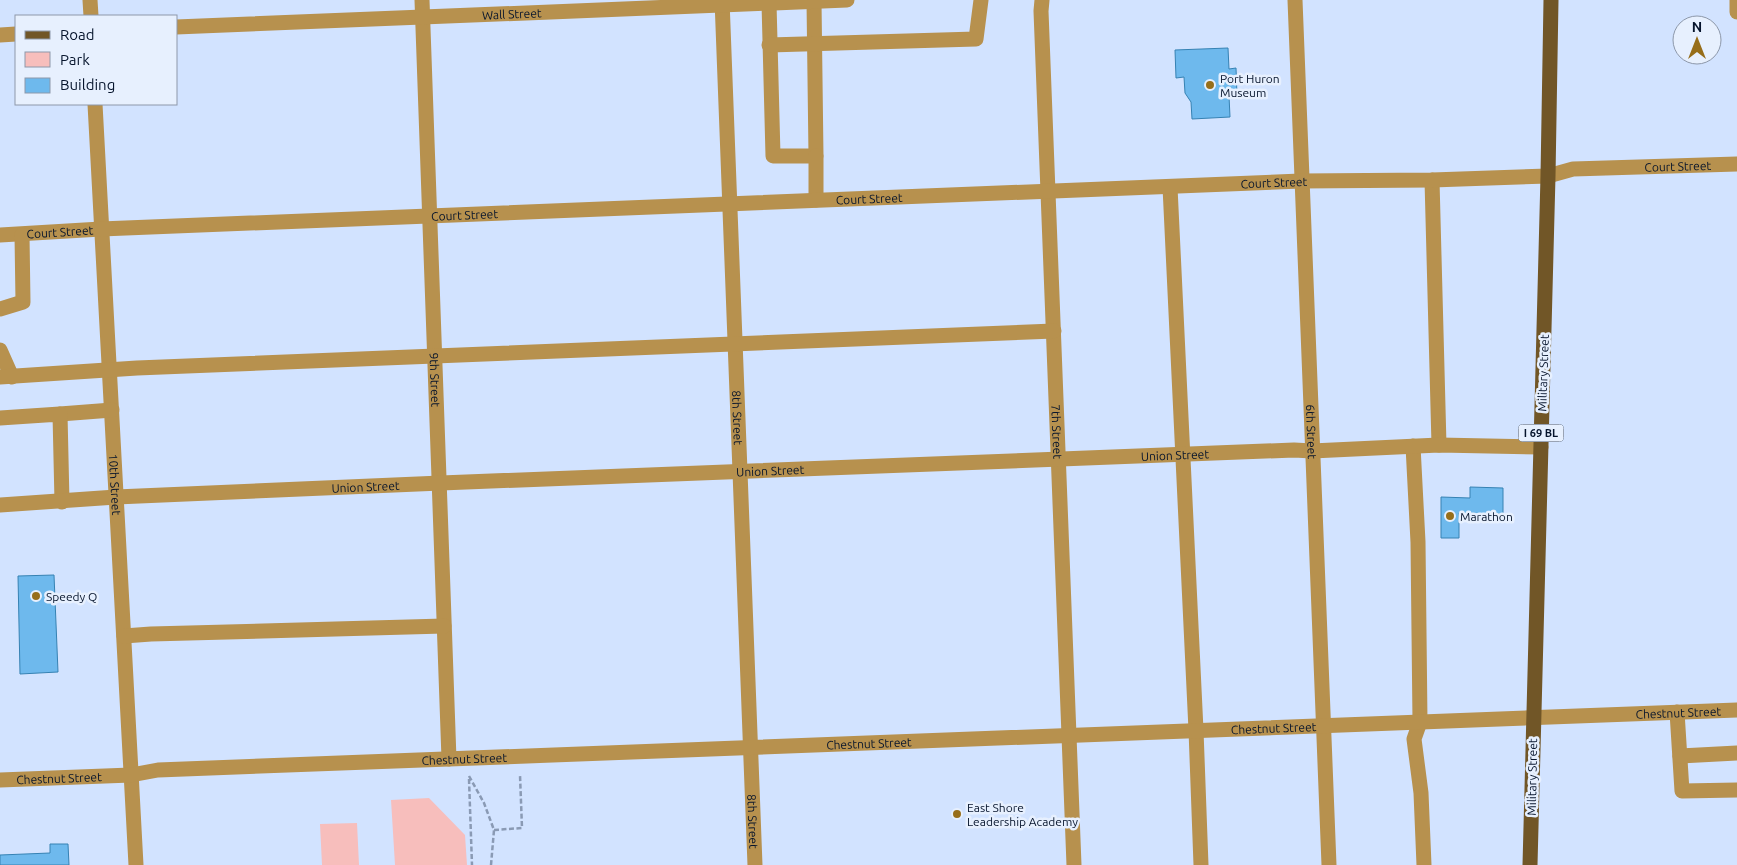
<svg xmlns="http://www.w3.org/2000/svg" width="1737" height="865" font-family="Ubuntu,sans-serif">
	<rect width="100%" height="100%" fill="#d2e3ff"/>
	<path fill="#f7bebc" d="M 429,798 L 465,835 L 467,865 L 395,865 L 391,800 Z
		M 357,823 L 359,865 L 322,865 L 320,824 Z"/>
	<path fill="#6eb9ed" stroke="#3682b3" d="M 1228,48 L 1229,69 L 1236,68 L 1237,96 L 1229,96 L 1230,117 L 1192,119 L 1191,102 L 1185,93 L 1184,77 L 1176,78 L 1175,50 Z
		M 1470,487 L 1503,488 L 1503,514 L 1459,513 L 1459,538 L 1441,538 L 1441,497 L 1470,498 Z
		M 54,575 L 58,672 L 20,674 L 18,576 Z
		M 50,844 L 68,844 L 69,865 L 0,865 L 0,855 L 50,853 Z"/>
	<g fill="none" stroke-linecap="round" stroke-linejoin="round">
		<path stroke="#8a9ab4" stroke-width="2.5" stroke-dasharray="5 2.5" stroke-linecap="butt" d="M 469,776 L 484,803 L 494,830 L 491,865
			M 469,779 L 472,865
			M 494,830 L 522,828 L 520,775"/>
		<g stroke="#b7914e" stroke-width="15">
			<path d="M 90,0 L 91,16"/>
			<path id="s1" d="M 422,0 L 449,759"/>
			<path id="s2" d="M 722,0 L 755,865"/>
			<path id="s3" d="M 1042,0 L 1041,11 L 1074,865"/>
			<path id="s4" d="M 1295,0 L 1329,865"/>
			<path d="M 1737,0 L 1737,12"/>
			<path d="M 769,3 L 773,156 L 816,156 L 814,1"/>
			<path id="s5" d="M 176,27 L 847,0"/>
			<path d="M 0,35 L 16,34"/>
			<path d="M 769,45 L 976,39 L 981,0"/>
			<path id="s6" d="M 95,104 L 136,865"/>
			<path d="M 816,156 L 816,200"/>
			<path d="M 1432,180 L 1439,445"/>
			<path d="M 1170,187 L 1196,730 L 1201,865"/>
			<path id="s7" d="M 0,235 L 101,229 L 1301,181 L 1432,180 L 1548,176 L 1573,169 L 1737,164"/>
			<path d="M 0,309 L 23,302 L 22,235"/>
			<path d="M 0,350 L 12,377"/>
			<path d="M 0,377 L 137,368 L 1054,331"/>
			<path d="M 60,414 L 112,410"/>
			<path d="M 0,418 L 60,414 L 62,502"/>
			<path d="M 1413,446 L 1418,542 L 1420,722 L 1414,739 L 1421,793 L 1424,865"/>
			<path id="s8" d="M 0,505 L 116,497 L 441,483 L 1294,450 L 1312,451 L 1439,445 L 1541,447"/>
			<path d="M 124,636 L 151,634 L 444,626"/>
			<path d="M 1677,712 L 1682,791 L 1737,790"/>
			<path d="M 1680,756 L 1737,753"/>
			<path id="s9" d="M 0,780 L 131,775 L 158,770 L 1737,710"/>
		</g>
		<path stroke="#715627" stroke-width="15" d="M 1530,865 L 1548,176 L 1551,0"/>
	</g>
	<g fill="#976e1a" stroke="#e7f0fe" stroke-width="2">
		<circle cx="1210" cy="85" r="5"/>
		<circle cx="1450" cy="516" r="5"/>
		<circle cx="36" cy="596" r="5"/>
		<circle cx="957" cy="814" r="5"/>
	</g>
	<g text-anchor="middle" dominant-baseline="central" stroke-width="5" stroke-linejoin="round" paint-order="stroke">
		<rect fill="#e7f0fe" stroke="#4a566b" stroke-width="1" x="1518.5" y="424.5" width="45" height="17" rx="4"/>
		<g font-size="11" font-weight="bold" fill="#06142c">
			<text x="1541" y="433">I 69 BL</text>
		</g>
		<g font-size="12" fill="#06142c" stroke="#e7f0fe">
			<text stroke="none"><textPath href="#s5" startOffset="336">Wall Street</textPath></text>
			<text stroke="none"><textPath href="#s7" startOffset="1680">Court Street</textPath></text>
			<text stroke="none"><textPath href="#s7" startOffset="1275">Court Street</textPath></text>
			<text stroke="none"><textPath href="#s7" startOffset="870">Court Street</textPath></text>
			<text stroke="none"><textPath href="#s7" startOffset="465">Court Street</textPath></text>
			<text stroke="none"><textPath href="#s7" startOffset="60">Court Street</textPath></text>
			<text transform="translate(1543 373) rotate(-88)">Military Street</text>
			<text stroke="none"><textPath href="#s1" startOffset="380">9th Street</textPath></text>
			<text stroke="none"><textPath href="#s2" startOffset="418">8th Street</textPath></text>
			<text stroke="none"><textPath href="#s3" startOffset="432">7th Street</textPath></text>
			<text stroke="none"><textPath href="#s4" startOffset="432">6th Street</textPath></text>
			<text stroke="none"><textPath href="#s8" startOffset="1176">Union Street</textPath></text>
			<text stroke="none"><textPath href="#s8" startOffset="771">Union Street</textPath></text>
			<text stroke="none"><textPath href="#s6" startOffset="381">10th Street</textPath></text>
			<text stroke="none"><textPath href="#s8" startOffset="366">Union Street</textPath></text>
			<text stroke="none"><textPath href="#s9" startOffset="1680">Chestnut Street</textPath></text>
			<text stroke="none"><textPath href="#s9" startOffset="1275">Chestnut Street</textPath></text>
			<text stroke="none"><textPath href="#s9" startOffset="870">Chestnut Street</textPath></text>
			<text stroke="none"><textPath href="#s9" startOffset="465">Chestnut Street</textPath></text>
			<text stroke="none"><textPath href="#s9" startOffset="59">Chestnut Street</textPath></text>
			<text transform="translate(1532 777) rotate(-89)">Military Street</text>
			<text stroke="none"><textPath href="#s2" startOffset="822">8th Street</textPath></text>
		</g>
		<g font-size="12" fill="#06142c" stroke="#e7f0fe" text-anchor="start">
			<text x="1220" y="78">Port Huron<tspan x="1220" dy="14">Museum</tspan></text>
			<text x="1460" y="516">Marathon</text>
			<text x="46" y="596">Speedy Q</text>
			<text x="967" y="807">East Shore<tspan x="967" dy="14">Leadership Academy</tspan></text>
		</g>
	</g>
	<rect x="15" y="15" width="162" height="90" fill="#e7f0fe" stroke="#8d98aa"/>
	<rect x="25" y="31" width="25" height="8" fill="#715627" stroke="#8d98aa"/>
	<text x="60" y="40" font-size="15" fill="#06142c">Road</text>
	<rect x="25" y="52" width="25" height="15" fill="#f7bebc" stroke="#8d98aa"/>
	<text x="60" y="65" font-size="15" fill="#06142c">Park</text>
	<rect x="25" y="78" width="25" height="15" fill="#6eb9ed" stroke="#8d98aa"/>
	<text x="60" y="90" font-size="15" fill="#06142c">Building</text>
	<g transform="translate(1697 40)"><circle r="24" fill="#e7f0fe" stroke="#8d98aa"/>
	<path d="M0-4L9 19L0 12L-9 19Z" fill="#976e1a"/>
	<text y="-8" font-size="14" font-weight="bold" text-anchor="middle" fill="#06142c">N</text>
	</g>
</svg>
